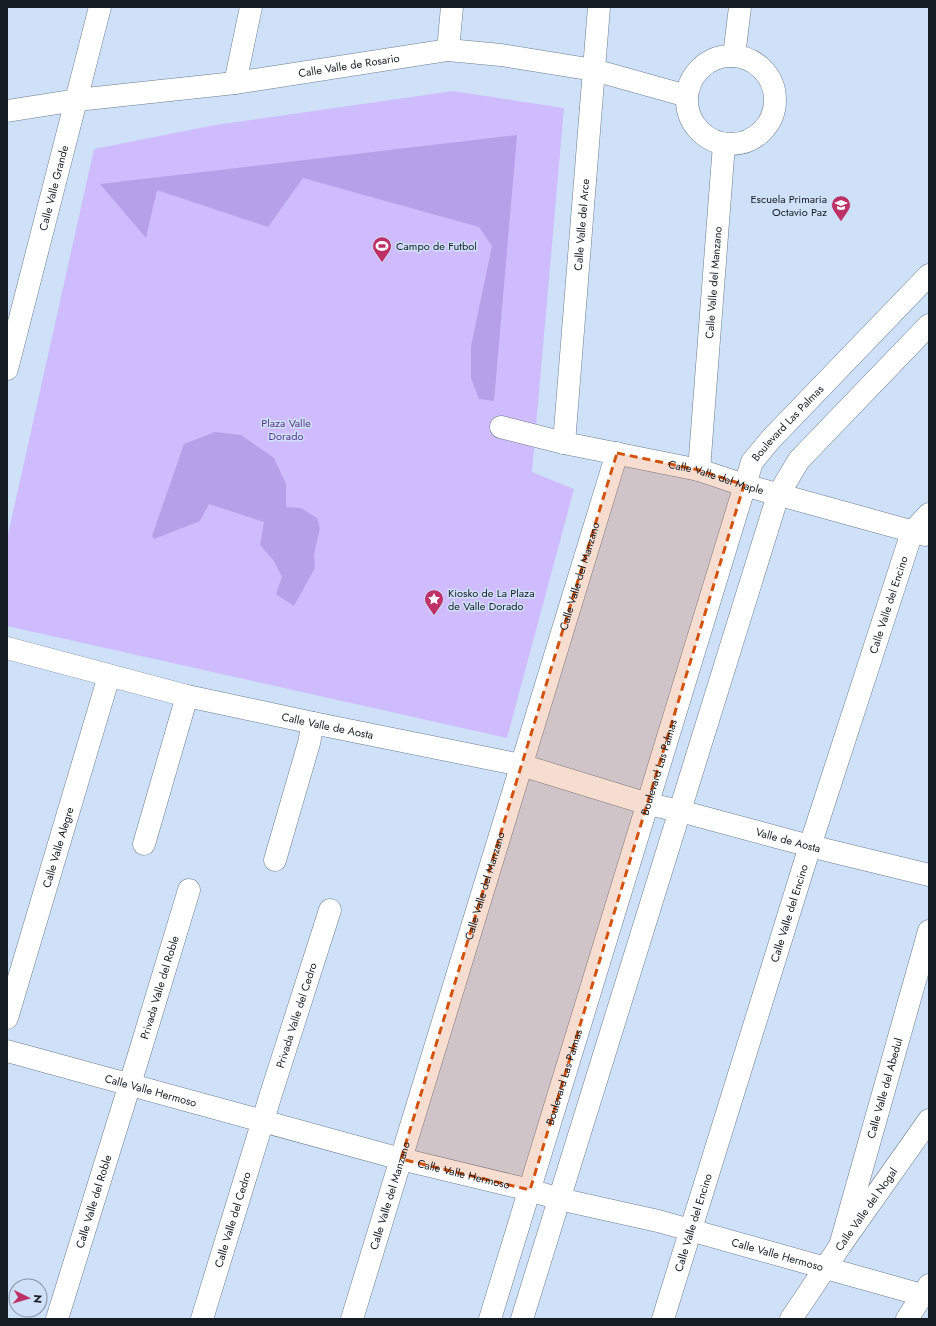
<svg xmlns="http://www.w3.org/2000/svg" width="936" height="1326" font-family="Jost,sans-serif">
	<rect width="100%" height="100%" fill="#cfe1f8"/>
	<path fill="#cfbcfe" d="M 453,91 L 564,108 L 532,472 L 574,489 L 507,738 L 7,626 L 7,539 L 94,149 L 215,125 Z"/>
	<path fill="#b7a0ea" d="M 517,135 L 494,401 L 479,399 L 471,378 L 471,346 L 492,246 L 479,227 L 303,178 L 268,227 L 157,190 L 146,238 L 100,184 Z
		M 215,432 L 241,435 L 274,458 L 286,484 L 286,507 L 301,508 L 317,518 L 320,528 L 314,554 L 315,568 L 294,606 L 276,594 L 282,577 L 274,561 L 260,545 L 264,522 L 209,504 L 200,521 L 154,539 L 152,536 L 184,444 Z"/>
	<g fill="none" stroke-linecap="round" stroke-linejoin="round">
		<defs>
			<g id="minor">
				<path d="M 448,50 L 452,7"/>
				<circle cx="731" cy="100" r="44"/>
				<path d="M 734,56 L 740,7"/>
				<path d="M 235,83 L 251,7"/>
				<path id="s1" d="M 7,111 L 77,100 L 235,83 L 448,50 L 501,55 L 594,70 L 687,96"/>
				<path id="s2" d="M 7,369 L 100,7"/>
				<path id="s3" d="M 501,427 L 564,443 L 699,470 L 744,485 L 925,535"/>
				<path id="s4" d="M 564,443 L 599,7"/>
				<path id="s5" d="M 699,470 L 724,144"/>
				<path id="s6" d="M 7,648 L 187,696 L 313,723 L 521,765 L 648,804 L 680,811 L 810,846 L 929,875"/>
				<path d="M 144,844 L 187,696"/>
				<path d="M 275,860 L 309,743 L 313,723"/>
				<path id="s7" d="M 7,1018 L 109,676"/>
				<path id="s8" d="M 7,1051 L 401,1159 L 530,1190 L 559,1199 L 658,1221 L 922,1295"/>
				<path id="s9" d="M 840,1246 L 929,931"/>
				<path id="s10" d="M 57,1319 L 138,1058 L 189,890"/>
				<path id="s11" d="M 202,1319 L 271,1094 L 330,910"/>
				<path id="s12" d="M 352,1319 L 617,453"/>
				<path id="s13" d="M 490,1319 L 752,462 L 771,439 L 929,275"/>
				<path d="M 522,1319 L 778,495 L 799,460 L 929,325"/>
				<path id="s14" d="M 663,1319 L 810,846 L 912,532 L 929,514"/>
				<path id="s15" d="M 791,1319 L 840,1246 L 929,1120"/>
			</g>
			<path id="tertiary" d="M 907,1319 L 929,1285"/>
		</defs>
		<use href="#minor" stroke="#6c7d91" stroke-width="23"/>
		<use href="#tertiary" stroke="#6c7d91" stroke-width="23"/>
		<use href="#minor" stroke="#fff" stroke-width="22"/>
		<use href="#tertiary" stroke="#fff" stroke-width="22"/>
	</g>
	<path fill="#d3530e" fill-opacity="0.2" stroke="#d3530e" stroke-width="3" stroke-dasharray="8 5" stroke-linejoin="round" d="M 617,453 L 699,470 L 744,485 L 530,1190 L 401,1159 Z"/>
	<defs>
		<symbol id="school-pin" viewBox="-11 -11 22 30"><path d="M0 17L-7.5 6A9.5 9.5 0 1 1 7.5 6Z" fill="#be3166" stroke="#cfe1f8"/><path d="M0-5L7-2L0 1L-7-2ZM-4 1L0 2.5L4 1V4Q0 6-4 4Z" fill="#fff"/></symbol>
		<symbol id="stadium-pin" viewBox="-11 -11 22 30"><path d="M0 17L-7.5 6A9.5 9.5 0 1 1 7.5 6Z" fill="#be3166" stroke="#cfe1f8"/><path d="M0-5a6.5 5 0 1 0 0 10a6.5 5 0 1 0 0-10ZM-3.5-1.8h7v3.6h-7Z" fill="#fff"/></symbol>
		<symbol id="sight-pin" viewBox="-11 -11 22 30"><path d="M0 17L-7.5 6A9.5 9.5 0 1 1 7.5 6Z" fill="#be3166" stroke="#cfe1f8"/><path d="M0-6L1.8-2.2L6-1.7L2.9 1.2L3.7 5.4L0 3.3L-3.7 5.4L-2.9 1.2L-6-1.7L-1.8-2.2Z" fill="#fff"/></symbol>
	</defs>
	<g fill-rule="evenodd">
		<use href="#school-pin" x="830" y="194" width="22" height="30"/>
		<use href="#stadium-pin" x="371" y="235" width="22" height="30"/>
		<use href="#sight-pin" x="423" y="588" width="22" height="30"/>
	</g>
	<g text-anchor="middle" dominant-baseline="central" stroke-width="3" stroke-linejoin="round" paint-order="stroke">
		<g font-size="11" fill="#151c24" stroke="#cfe1f8">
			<text stroke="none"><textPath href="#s1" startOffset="345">Calle Valle de Rosario</textPath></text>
			<text stroke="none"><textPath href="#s2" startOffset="187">Calle Valle Grande</textPath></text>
			<text stroke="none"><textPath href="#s4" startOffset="219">Calle Valle del Arce</textPath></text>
			<text stroke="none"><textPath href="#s5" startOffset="188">Calle Valle del Manzano</textPath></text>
			<text stroke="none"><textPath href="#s13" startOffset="949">Boulevard Las Palmas</textPath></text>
			<text stroke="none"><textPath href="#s3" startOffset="221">Calle Valle del Maple</textPath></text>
			<text stroke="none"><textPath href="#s12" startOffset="777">Calle Valle del Manzano</textPath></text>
			<text stroke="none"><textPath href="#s14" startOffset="749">Calle Valle del Encino</textPath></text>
			<text stroke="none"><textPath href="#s6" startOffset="330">Calle Valle de Aosta</textPath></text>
			<text stroke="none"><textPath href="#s13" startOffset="577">Boulevard Las Palmas</textPath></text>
			<text stroke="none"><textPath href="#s6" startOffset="805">Valle de Aosta</textPath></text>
			<text stroke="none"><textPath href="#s7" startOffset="178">Calle Valle Alegre</textPath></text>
			<text stroke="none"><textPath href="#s12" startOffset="453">Calle Valle del Manzano</textPath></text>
			<text stroke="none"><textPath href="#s14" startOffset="425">Calle Valle del Encino</textPath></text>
			<text stroke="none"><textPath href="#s10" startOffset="347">Privada Valle del Roble</textPath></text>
			<text stroke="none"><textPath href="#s11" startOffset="318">Privada Valle del Cedro</textPath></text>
			<text stroke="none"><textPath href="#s13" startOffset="253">Boulevard Las Palmas</textPath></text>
			<text stroke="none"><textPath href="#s9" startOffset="164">Calle Valle del Abedul</textPath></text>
			<text stroke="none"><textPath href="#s8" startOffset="149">Calle Valle Hermoso</textPath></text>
			<text stroke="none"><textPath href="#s8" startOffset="473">Calle Valle Hermoso</textPath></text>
			<text stroke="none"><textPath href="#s12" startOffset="129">Calle Valle del Manzano</textPath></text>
			<text stroke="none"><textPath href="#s10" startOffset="123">Calle Valle del Roble</textPath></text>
			<text stroke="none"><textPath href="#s15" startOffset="133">Calle Valle del Nogal</textPath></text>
			<text stroke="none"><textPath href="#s11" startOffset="104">Calle Valle del Cedro</textPath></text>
			<text stroke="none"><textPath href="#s14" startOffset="101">Calle Valle del Encino</textPath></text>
			<text stroke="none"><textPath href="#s8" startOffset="797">Calle Valle Hermoso</textPath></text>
		</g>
		<g font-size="11" fill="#151c24" stroke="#cfe1f8" text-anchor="start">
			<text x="827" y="199" text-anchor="end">Escuela Primaria<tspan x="827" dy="13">Octavio Paz</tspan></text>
			<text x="396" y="246">Campo de Futbol</text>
			<text x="448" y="593">Kiosko de La Plaza<tspan x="448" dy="13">de Valle Dorado</tspan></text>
		</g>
		<g font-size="11" fill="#55358a" stroke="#cfe1f8">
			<text x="286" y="423">Plaza Valle<tspan x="286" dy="13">Dorado</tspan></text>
		</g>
	</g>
	<rect width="936" height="1326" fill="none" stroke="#151c24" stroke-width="16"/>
	<g transform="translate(28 1298) rotate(95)"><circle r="19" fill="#cfe1f8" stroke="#8592a3"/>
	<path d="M0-3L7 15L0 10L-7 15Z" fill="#be3166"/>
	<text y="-6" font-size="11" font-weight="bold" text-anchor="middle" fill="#151c24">N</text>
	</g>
</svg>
